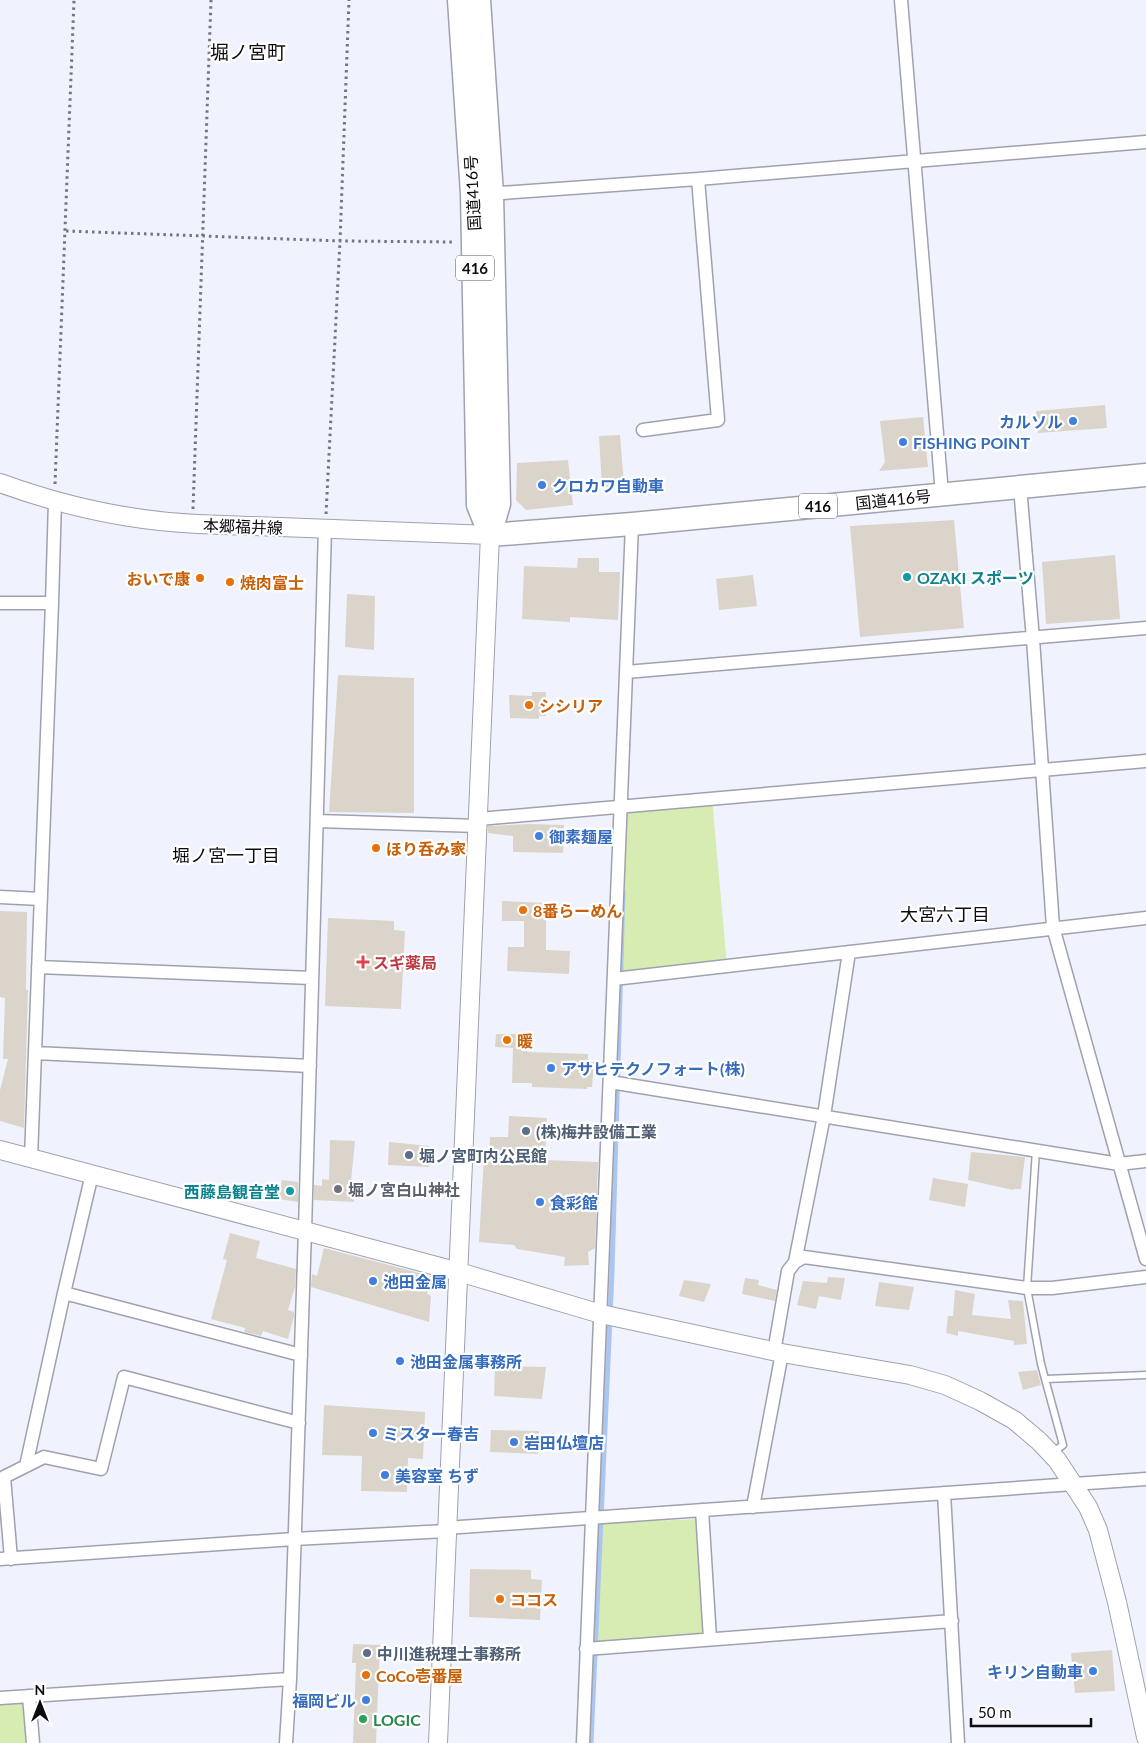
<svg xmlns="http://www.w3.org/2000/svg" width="1146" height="1743" font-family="Lato,'Noto Sans JP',sans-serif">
	<rect width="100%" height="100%" fill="#f0f3fe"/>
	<path fill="#d6ecb2" d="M 712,798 L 727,966 L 614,979 L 621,806 Z
		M 702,1519 L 710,1639 L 595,1644 L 601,1523 Z
		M 29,1696 L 33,1743 L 0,1743 L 0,1698 Z"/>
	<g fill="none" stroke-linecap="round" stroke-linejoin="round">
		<path stroke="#abc6f1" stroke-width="5" d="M 591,1743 L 612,1272 L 623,892"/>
	</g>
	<path fill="#dbd4ca" d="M 1105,405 L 1107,428 L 1038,433 L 1036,411 Z
		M 923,417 L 928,467 L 879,471 L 885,462 L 880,421 Z
		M 620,435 L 624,486 L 602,487 L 599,436 Z
		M 568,460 L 573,505 L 526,510 L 516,500 L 517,463 Z
		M 954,520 L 964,628 L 860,637 L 850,526 Z
		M 1115,555 L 1120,619 L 1046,624 L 1042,562 Z
		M 578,558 L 599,558 L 599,572 L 620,572 L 618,620 L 570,617 L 570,622 L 522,619 L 524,566 L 577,568 Z
		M 753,575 L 757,606 L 719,610 L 716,579 Z
		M 347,594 L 375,596 L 374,650 L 345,647 Z
		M 338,675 L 414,678 L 414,813 L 329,812 Z
		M 532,692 L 546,692 L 546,716 L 539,716 L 539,719 L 510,718 L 509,695 L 532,696 Z
		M 529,824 L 564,825 L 563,853 L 513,852 L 513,836 L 488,833 L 488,826 Z
		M 502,901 L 546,903 L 546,950 L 570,951 L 569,974 L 507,971 L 508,947 L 524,947 L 524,921 L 502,921 Z
		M 0,911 L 27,912 L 26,990 L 28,990 L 24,1128 L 0,1121 L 0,1090 L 8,1059 L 3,1059 L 5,998 L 0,997 Z
		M 328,918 L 394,921 L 394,930 L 405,931 L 401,1009 L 325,1006 Z
		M 496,1034 L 518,1034 L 518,1036 L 528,1036 L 527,1052 L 588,1054 L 588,1062 L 594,1062 L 592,1087 L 587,1087 L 587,1089 L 532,1087 L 532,1083 L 512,1083 L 513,1048 L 495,1047 Z
		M 509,1116 L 547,1118 L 545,1160 L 598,1162 L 595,1248 L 588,1252 L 589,1265 L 564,1266 L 565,1257 L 517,1249 L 514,1245 L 479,1242 L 484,1157 L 489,1158 L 490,1137 L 508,1137 Z
		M 330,1140 L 355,1141 L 351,1181 L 356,1181 L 354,1202 L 314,1200 L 314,1185 L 322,1186 L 322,1179 L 329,1180 Z
		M 389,1142 L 430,1146 L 429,1167 L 388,1165 Z
		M 971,1152 L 1025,1157 L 1021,1189 L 1013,1189 L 1013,1190 L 968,1180 Z
		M 933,1178 L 968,1184 L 965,1207 L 929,1200 Z
		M 282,1180 L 298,1182 L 298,1202 L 278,1199 Z
		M 230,1233 L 260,1241 L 256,1258 L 296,1269 L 295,1287 L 288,1310 L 294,1312 L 294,1316 L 288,1339 L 263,1331 L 261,1336 L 244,1332 L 245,1328 L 211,1319 L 227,1260 L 223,1259 Z
		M 324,1248 L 431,1276 L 427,1294 L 431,1296 L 429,1322 L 311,1287 L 312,1274 L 317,1276 Z
		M 828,1277 L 845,1278 L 841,1300 L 819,1296 L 816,1309 L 797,1305 L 803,1281 L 827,1283 Z
		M 745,1278 L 759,1280 L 758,1285 L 777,1290 L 775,1301 L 742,1294 Z
		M 684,1280 L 711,1284 L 704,1302 L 679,1296 Z
		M 879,1282 L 914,1287 L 909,1310 L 875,1306 Z
		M 955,1290 L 975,1294 L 972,1315 L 1011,1319 L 1008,1300 L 1023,1301 L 1027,1344 L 1014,1345 L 1014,1341 L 958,1331 L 958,1336 L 946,1333 L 948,1316 L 953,1316 Z
		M 495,1366 L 546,1367 L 542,1399 L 494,1396 Z
		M 1037,1370 L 1041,1385 L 1023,1390 L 1018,1372 Z
		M 324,1405 L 425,1412 L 423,1459 L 408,1458 L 407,1492 L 361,1491 L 362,1456 L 322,1455 Z
		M 491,1430 L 539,1431 L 538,1454 L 490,1452 Z
		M 470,1569 L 531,1570 L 531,1579 L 542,1580 L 540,1620 L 469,1617 Z
		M 353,1644 L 380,1645 L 376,1743 L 353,1743 L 356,1663 L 352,1663 Z
		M 1112,1650 L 1115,1691 L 1075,1693 L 1071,1653 Z"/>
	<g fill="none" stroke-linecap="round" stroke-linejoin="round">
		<defs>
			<path id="lane" d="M 1036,1150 L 1027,1288 L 1041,1364 L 1063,1445 L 1052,1453
				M 1046,1379 L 1146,1375"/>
			<path id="street" d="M 901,0 L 942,494
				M 487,194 L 698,179 L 1146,142
				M 643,430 L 718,420 L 698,179
				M 1020,487 L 1033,639 L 1053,927 L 1146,1259
				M 0,603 L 52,603
				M 626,672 L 1146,628
				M 479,819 L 1146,761
				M 317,821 L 479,826
				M 0,897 L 41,899
				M 38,967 L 312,978
				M 614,979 L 1146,918
				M 35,1053 L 310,1066
				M 610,1082 L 1119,1164 L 1146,1161
				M 31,1158 L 52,603 L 55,501
				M 795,1262 L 824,1116 L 849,952
				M 64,1293 L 92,1174
				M 774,1352 L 788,1271 L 795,1262 L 804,1257 L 1027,1288 L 1052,1288 L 1146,1277
				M 26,1466 L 64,1293 L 301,1355
				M 944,1493 L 958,1743
				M 753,1507 L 782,1353
				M 702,1510 L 710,1639
				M 446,1528 L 1146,1479
				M 0,1559 L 294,1539 L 446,1531
				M 11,1559 L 4,1477 L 44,1457 L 101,1469 L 124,1377 L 299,1423
				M 586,1649 L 952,1621
				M 29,1696 L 33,1743
				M 0,1698 L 290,1679
				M 286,1743 L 290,1679 L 305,1230 L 325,528
				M 583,1743 L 632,524"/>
			<path id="secondary" d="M 0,483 C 63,506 131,521 198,524 L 490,535 L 438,1743
				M 0,1150 L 459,1272 L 601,1314 L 782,1353 L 910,1375 L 945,1385 L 980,1401 L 1014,1420 L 1039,1441 L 1057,1460 L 1088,1507 L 1098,1530 L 1117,1602 L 1146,1737"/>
			<path id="highway" d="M 459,0 L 472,194 L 478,505 L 490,535
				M 479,0 L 492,194 L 499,504 L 490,535
				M 490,535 L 632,524 L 1146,475"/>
		</defs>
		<use href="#lane" stroke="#9fa2ac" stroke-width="9"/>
		<use href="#street" stroke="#9fa2ac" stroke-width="15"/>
		<use href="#secondary" stroke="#9fa2ac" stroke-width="20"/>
		<use href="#highway" stroke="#9fa2ac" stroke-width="25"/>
		<path stroke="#73747c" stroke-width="3" stroke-dasharray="2.5 4" stroke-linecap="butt" d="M 66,231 L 340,241 L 455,242
			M 55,484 L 74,0
			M 193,509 L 211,0
			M 326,514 L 340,241 L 349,0"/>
		<use href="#lane" stroke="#fff" stroke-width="6"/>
		<use href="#street" stroke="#fff" stroke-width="12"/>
		<use href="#secondary" stroke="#fff" stroke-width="18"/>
		<use href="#highway" stroke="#fff" stroke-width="22"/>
	</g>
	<g fill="#3f7fe0" stroke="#fff" stroke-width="2">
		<circle cx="1073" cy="421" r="5"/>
		<circle cx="903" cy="442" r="5"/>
		<circle cx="542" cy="485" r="5"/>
		<circle cx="539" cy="836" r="5"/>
		<circle cx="551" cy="1068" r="5"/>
		<circle cx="540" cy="1202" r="5"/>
		<circle cx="373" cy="1281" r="5"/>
		<circle cx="400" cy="1361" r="5"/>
		<circle cx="373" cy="1433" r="5"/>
		<circle cx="514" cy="1442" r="5"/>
		<circle cx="385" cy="1475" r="5"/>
		<circle cx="1093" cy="1671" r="5"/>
		<circle cx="366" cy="1700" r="5"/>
	</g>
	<g fill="#0f9aa8" stroke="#fff" stroke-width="2">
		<circle cx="907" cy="577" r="5"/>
		<circle cx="290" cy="1191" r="5"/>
	</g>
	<g fill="#e8710a" stroke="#fff" stroke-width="2">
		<circle cx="200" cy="578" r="5"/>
		<circle cx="230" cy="582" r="5"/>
		<circle cx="529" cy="705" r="5"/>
		<circle cx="376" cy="848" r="5"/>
		<circle cx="523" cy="910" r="5"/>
		<circle cx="507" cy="1040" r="5"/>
		<circle cx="500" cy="1599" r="5"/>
		<circle cx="366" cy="1675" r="5"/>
	</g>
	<path fill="#e0444e" stroke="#fff" stroke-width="2" d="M360.5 954.5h5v5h5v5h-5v5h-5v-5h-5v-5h5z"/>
	<g fill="#5c6f8a" stroke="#fff" stroke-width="2">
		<circle cx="526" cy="1131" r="5"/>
		<circle cx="409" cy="1155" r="5"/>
		<circle cx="367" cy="1653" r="5"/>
	</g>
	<circle fill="#6b7280" stroke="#fff" stroke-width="2" cx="338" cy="1189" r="5"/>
	<circle fill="#2e9e5b" stroke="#fff" stroke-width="2" cx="363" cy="1719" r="5"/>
	<g text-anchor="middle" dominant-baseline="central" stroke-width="4.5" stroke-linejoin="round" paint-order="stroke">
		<g fill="#fff" stroke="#555558" stroke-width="1">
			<rect x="456" y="255.5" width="38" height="25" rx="4"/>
			<rect x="799" y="493.5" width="38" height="25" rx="4"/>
		</g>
		<g font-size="15" font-weight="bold" fill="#0c0c10">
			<text x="475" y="268">416</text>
			<text x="818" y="506">416</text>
		</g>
		<g font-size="16" fill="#0c0c10" stroke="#fff">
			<text transform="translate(472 193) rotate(-93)">国道416号</text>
			<text transform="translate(893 499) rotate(-6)">国道416号</text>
			<text transform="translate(243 526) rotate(2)">本郷福井線</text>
		</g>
		<g font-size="16" font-weight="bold" fill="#366cbe" stroke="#fff" text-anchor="start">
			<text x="1063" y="421" text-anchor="end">カルソル</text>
			<text x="913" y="442">FISHING POINT</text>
			<text x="552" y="485">クロカワ自動車</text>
			<text x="549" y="836">御素麺屋</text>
			<text x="561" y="1068">アサヒテクノフォート(株)</text>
			<text x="550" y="1202">食彩館</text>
			<text x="383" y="1281">池田金属</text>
			<text x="410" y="1361">池田金属事務所</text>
			<text x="383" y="1433">ミスター春吉</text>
			<text x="524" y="1442">岩田仏壇店</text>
			<text x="395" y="1475">美容室 ちず</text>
			<text x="1083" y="1671" text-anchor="end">キリン自動車</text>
			<text x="356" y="1700" text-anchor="end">福岡ビル</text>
		</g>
		<g font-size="16" font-weight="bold" fill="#0d838f" stroke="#fff" text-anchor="start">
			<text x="917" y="577">OZAKI スポーツ</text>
			<text x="280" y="1191" text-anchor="end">西藤島観音堂</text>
		</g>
		<g font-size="16" font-weight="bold" fill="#c56008" stroke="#fff" text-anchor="start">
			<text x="190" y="578" text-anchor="end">おいで康</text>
			<text x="240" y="582">焼肉富士</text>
			<text x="539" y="705">シシリア</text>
			<text x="386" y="848">ほり呑み家</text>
			<text x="533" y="910">8番らーめん</text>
			<text x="517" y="1040">暖</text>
			<text x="510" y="1599">ココス</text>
			<text x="376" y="1675">CoCo壱番屋</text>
		</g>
		<g font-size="16" font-weight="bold" fill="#be3a42" stroke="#fff" text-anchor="start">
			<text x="373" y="962">スギ薬局</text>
		</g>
		<g font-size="16" font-weight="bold" fill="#4e5e75" stroke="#fff" text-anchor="start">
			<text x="536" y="1131">(株)梅井設備工業</text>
			<text x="419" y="1155">堀ノ宮町内公民館</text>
			<text x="377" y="1653">中川進税理士事務所</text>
		</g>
		<g font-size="16" font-weight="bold" fill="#5b616d" stroke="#fff" text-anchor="start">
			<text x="348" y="1189">堀ノ宮白山神社</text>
		</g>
		<g font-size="16" font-weight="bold" fill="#27864d" stroke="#fff" text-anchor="start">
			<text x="373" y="1719">LOGIC</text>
		</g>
		<g font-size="18" fill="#0c0c10" stroke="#fff">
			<text x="226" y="855">堀ノ宮一丁目</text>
			<text x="945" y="914">大宮六丁目</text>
		</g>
		<g font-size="19" fill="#0c0c10" stroke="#fff">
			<text x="248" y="51">堀ノ宮町</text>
		</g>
	</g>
	<g transform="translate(40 1703)" stroke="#ffffff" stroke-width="4" paint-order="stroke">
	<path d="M0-4L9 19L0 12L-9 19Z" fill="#0c0c10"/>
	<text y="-8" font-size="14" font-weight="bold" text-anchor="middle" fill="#0c0c10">N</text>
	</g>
	<path d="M971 1718v8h120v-8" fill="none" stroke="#0c0c10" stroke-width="2.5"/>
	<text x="978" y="1718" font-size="15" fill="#0c0c10" stroke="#ffffff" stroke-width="4" paint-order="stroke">50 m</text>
</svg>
